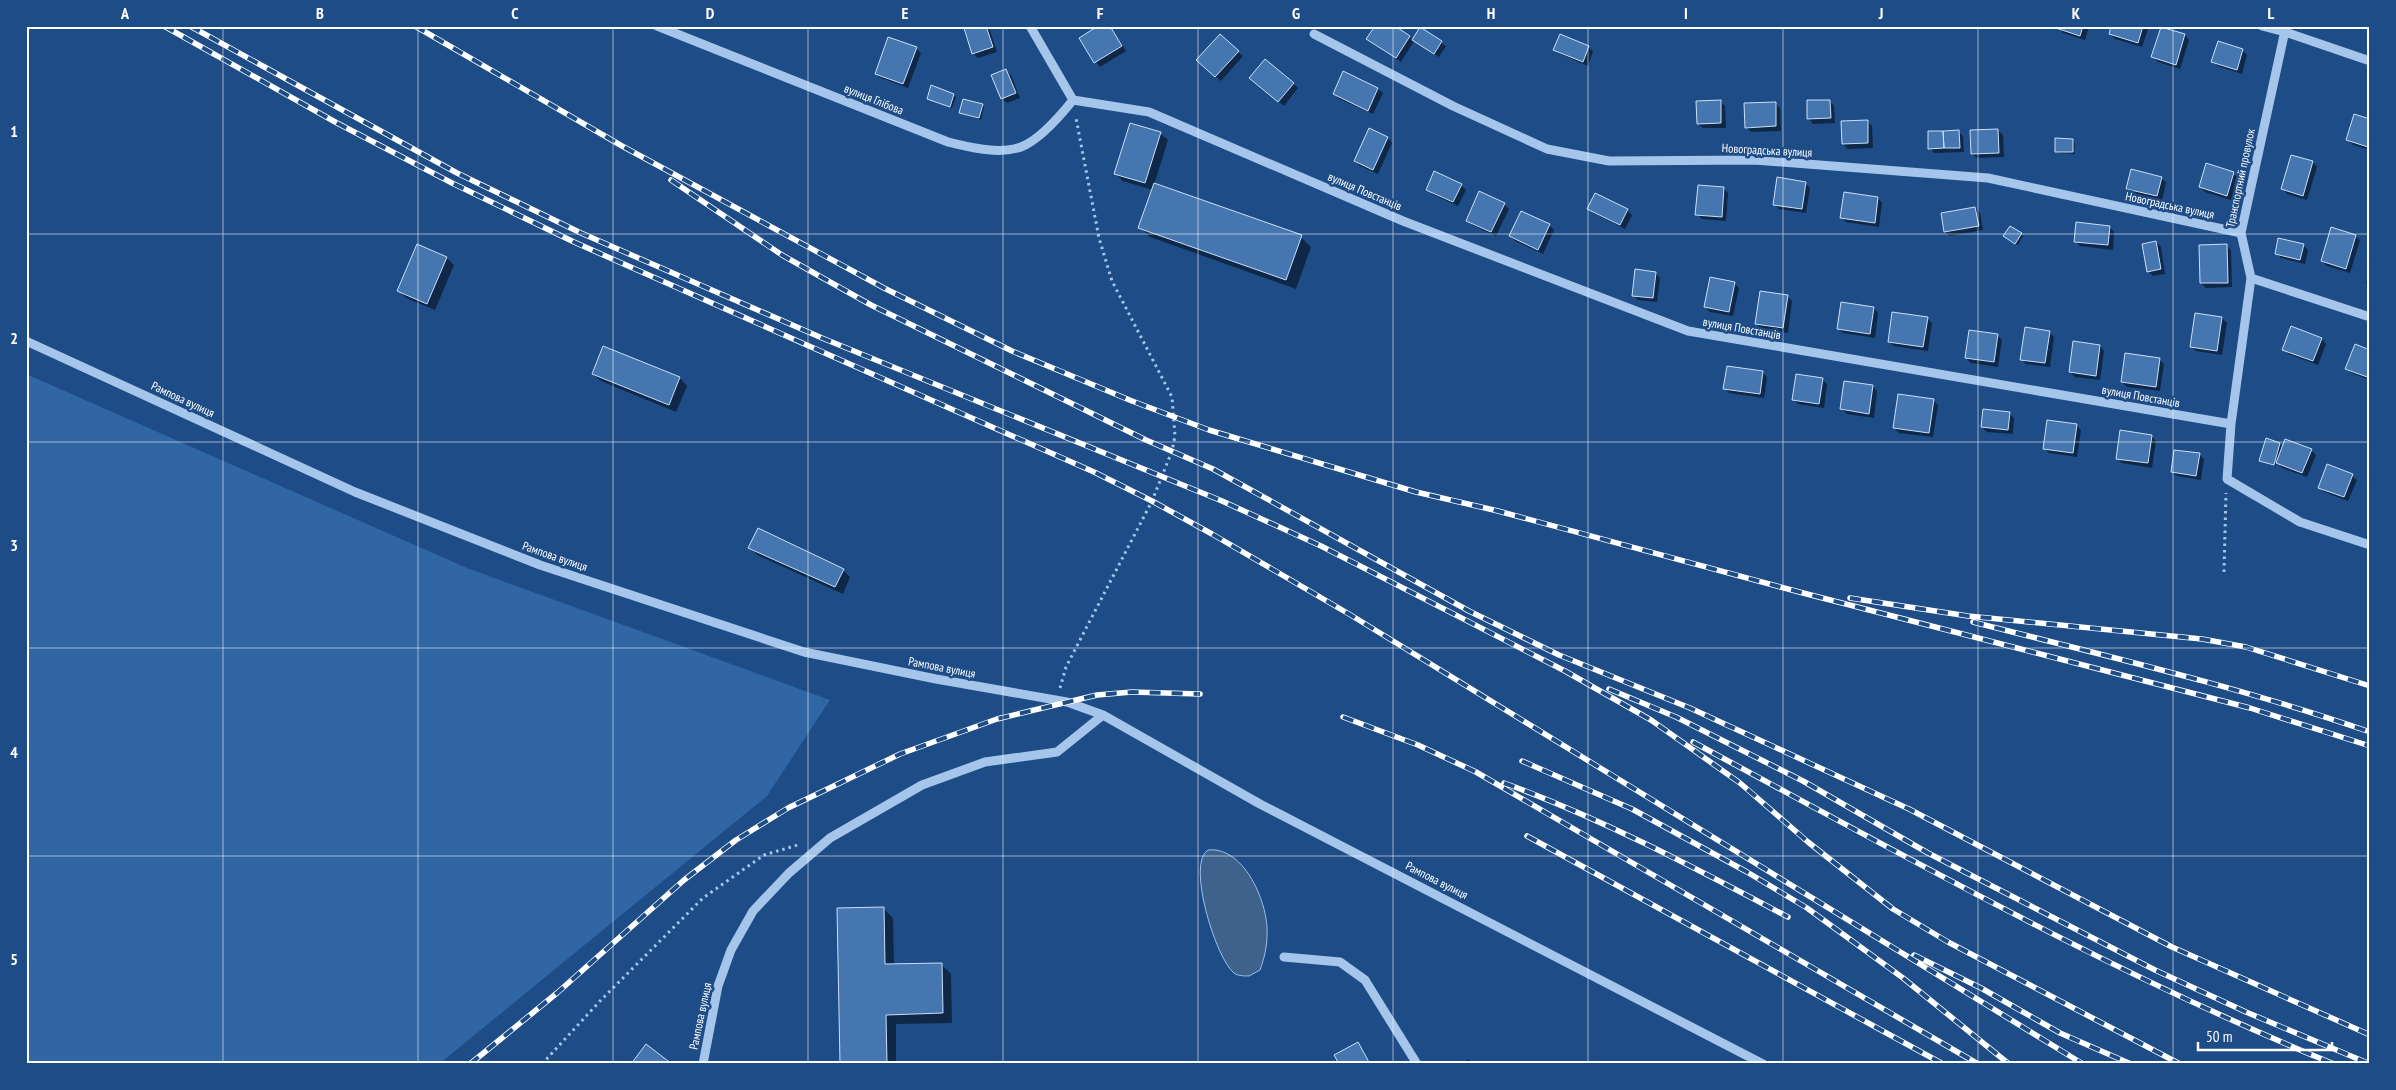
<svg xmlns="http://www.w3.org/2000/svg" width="2396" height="1090" font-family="'PT Sans Narrow',sans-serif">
	<rect width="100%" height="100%" fill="#1d4c86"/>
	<path fill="#3066a3" d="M 26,374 L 467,568 L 830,700 L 767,796 L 439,1064 L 26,1064 Z"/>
	<path fill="#3f628c" stroke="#98c0ec" d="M 1208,850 C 1245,846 1269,905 1267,935 C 1267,947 1264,959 1260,970 L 1249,976 C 1244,976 1238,976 1234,973 C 1216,959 1186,863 1208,850 Z"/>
	<path fill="#0007" d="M 974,26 L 989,28 L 997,52 L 978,58 L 973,53 Z
		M 1101,26 L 1110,26 L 1126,51 L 1100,67 L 1080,39 Z
		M 1376,26 L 1393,26 L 1414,41 L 1421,29 L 1446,46 L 1439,57 L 1414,41 L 1401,62 L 1368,39 Z
		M 2058,26 L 2089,26 L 2085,40 L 2063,33 Z
		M 2112,26 L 2149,26 L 2142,47 L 2115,39 L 2110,34 Z
		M 2185,35 L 2189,40 L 2180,69 L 2158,62 L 2153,57 Z
		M 1589,47 L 1593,52 L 1588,66 L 1560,54 L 1555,50 Z
		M 916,48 L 921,53 L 908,88 L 881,78 L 876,74 Z
		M 2242,50 L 2247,55 L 2242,74 L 2218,66 L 2213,62 Z
		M 1238,52 L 1243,56 L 1221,81 L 1203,65 Z
		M 1006,71 L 1011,75 L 1020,98 L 1007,103 L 1002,99 L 993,76 Z
		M 1344,73 L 1378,89 L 1383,93 L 1373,114 L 1339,99 L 1334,94 Z
		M 1255,83 L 1293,83 L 1298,88 L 1284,106 Z
		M 954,95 L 956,97 L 952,108 L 928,99 Z
		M 1720,101 L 1725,106 L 1726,128 L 1703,128 L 1698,124 Z
		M 1830,101 L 1834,106 L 1835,123 L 1813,124 L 1809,119 Z
		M 1775,103 L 1780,108 L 1781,131 L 1751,132 L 1746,127 Z
		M 982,105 L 984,107 L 981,120 L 960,113 Z
		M 2370,120 L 2370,150 L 2353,145 L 2348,140 Z
		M 1867,121 L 1872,126 L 1873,148 L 1848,149 L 1843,144 Z
		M 1370,130 L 1388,138 L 1392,143 L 1378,174 L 1360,166 L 1355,161 Z
		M 1998,130 L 2003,135 L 2004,157 L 1977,158 L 1972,154 Z
		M 1959,132 L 1963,136 L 1964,152 L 1934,153 L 1930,148 Z
		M 1160,133 L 1168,140 L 1154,185 L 1301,237 L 1311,247 L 1296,289 L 1150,237 L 1140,227 L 1153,190 L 1123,181 L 1116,174 Z
		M 2073,140 L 2075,143 L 2074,154 L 2058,153 L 2056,151 Z
		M 2292,156 L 2313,162 L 2317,167 L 2307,200 L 2287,194 L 2283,189 Z
		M 2233,173 L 2238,178 L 2231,200 L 2205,192 L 2200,187 Z
		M 2162,178 L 2166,183 L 2162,200 L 2133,193 L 2128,188 Z
		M 1805,183 L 1810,188 L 1806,213 L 1779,209 L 1774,204 Z
		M 1461,185 L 1466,190 L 1458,206 L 1432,194 L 1427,189 Z
		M 1723,188 L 1728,193 L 1726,221 L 1702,219 L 1697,214 Z
		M 1878,198 L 1882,203 L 1879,227 L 1846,222 L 1842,218 Z
		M 1504,204 L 1509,209 L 1496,236 L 1472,225 L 1467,220 Z
		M 1589,208 L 1627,210 L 1632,215 L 1625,229 L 1594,213 Z
		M 1975,208 L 1980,213 L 1983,230 L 1950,236 L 1945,232 Z
		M 1549,225 L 1554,230 L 1543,254 L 1515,241 L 1510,236 Z
		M 2010,227 L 2023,236 L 2018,245 L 2006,238 Z
		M 2110,227 L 2114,232 L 2113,250 L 2080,246 L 2076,242 Z
		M 2355,236 L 2360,240 L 2350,273 L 2327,266 L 2322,261 Z
		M 2156,242 L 2161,247 L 2165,274 L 2153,276 L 2148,271 Z
		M 2303,245 L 2308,250 L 2305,264 L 2281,258 L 2276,253 Z
		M 2227,246 L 2231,250 L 2232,287 L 2206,288 L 2201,283 Z
		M 447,258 L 454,265 L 435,310 L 406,298 L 398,290 Z
		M 2370,271 L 2370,286 L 2366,283 Z
		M 1655,273 L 1660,278 L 1657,302 L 1638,300 L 1633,295 Z
		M 1734,283 L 1739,288 L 1733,316 L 1710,312 L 1705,307 Z
		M 1787,296 L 1792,301 L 1788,333 L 1761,329 L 1756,324 Z
		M 1874,308 L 1878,313 L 1875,338 L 1843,333 L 1838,329 Z
		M 1927,318 L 1932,323 L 1928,351 L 1894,346 L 1889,342 Z
		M 2222,318 L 2227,323 L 2222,355 L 2196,351 L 2191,346 Z
		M 2049,332 L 2054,337 L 2050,367 L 2026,364 L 2021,359 Z
		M 1997,335 L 2002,340 L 1998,367 L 1971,363 L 1966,358 Z
		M 2322,339 L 2326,344 L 2318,365 L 2288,354 L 2284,349 Z
		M 2100,346 L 2104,351 L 2100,380 L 2075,377 L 2070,372 Z
		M 604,348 L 680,378 L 687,386 L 676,412 L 601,381 L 593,374 Z
		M 2370,351 L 2370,380 L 2352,373 L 2347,369 Z
		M 2159,359 L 2164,364 L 2160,391 L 2127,387 L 2122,382 Z
		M 1762,372 L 1767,377 L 1764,398 L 1729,393 L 1725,388 Z
		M 1822,379 L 1827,384 L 1824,408 L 1798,404 L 1793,399 Z
		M 1873,387 L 1877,391 L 1874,418 L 1847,414 L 1842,409 Z
		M 1933,400 L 1938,405 L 1933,437 L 1899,433 L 1894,428 Z
		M 2009,413 L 2014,418 L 2013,434 L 1987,432 L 1982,427 Z
		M 2076,425 L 2081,430 L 2077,457 L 2049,453 L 2044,448 Z
		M 2151,436 L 2156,441 L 2152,468 L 2122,463 L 2118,459 Z
		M 2280,444 L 2283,447 L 2311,450 L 2316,455 L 2307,477 L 2282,468 L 2277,462 L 2276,466 L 2261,461 Z
		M 2199,454 L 2204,459 L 2201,480 L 2177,476 L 2172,472 Z
		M 2352,476 L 2357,480 L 2348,501 L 2324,492 L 2319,487 Z
		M 750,547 L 843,570 L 850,577 L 843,594 L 757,555 Z
		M 883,908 L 893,918 L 894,965 L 941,964 L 951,974 L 952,1023 L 896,1024 L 896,1064 L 842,1064 Z
		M 1468,1059 L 1472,1064 L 1462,1064 Z"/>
	<path fill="#4576af" stroke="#cadff8" d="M 970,26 L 986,26 L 993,47 L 972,54 L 964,28 Z
		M 1098,26 L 1110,26 L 1122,46 L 1094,63 L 1079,38 Z
		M 1375,26 L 1395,26 L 1410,36 L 1396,58 L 1366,39 Z
		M 2057,26 L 2083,26 L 2080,36 L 2056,28 Z
		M 2111,26 L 2143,26 L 2138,43 L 2109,34 Z
		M 1420,27 L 1442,41 L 1434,54 L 1412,40 Z
		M 2161,27 L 2185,34 L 2176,65 L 2151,57 Z
		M 1220,34 L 1239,51 L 1215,77 L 1196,60 Z
		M 1560,34 L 1589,46 L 1583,62 L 1553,50 Z
		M 888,37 L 917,47 L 903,84 L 875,74 Z
		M 2218,41 L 2243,49 L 2237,70 L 2211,62 Z
		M 1265,59 L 1294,83 L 1278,102 L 1249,78 Z
		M 1006,69 L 1016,93 L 1001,99 L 991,75 Z
		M 1343,71 L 1378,88 L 1368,111 L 1333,94 Z
		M 931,85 L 954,94 L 950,107 L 927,99 Z
		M 963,99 L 983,104 L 979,118 L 959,113 Z
		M 1721,100 L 1721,123 L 1697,124 L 1696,101 Z
		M 1807,100 L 1830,100 L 1831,118 L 1807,119 Z
		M 1776,102 L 1776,126 L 1745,128 L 1744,103 Z
		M 2354,114 L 2370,119 L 2368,147 L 2346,140 Z
		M 1868,120 L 1868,143 L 1842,144 L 1841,121 Z
		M 1130,123 L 1161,132 L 1145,183 L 1114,174 Z
		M 1369,128 L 1388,137 L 1373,170 L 1354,161 Z
		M 1998,129 L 1999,153 L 1971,154 L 1970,130 Z
		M 1959,130 L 1960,148 L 1944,148 L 1943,131 Z
		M 1928,131 L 1943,131 L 1944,148 L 1928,149 Z
		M 2055,138 L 2073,139 L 2073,152 L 2055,152 Z
		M 2291,155 L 2313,161 L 2303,196 L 2281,189 Z
		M 2206,163 L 2234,172 L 2227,196 L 2199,187 Z
		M 2131,169 L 2162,177 L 2157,196 L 2126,189 Z
		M 1434,171 L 1462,184 L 1453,202 L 1426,190 Z
		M 1777,177 L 1806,182 L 1802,209 L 1773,205 Z
		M 1154,183 L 1302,235 L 1286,280 L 1138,228 Z
		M 1698,185 L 1724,187 L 1722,217 L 1695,215 Z
		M 1479,191 L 1505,203 L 1491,232 L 1466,221 Z
		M 1844,192 L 1878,197 L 1875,223 L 1840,218 Z
		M 1595,193 L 1628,209 L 1620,225 L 1587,209 Z
		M 1975,207 L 1979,226 L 1944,232 L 1941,213 Z
		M 1521,211 L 1550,224 L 1538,250 L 1509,236 Z
		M 2076,222 L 2110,226 L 2108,245 L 2074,242 Z
		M 2010,226 L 2022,233 L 2015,244 L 2003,236 Z
		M 2331,227 L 2356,235 L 2346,269 L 2321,261 Z
		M 2278,238 L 2304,244 L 2300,260 L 2275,254 Z
		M 2156,241 L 2161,269 L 2147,272 L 2142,244 Z
		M 417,244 L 447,257 L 427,304 L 397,291 Z
		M 2227,244 L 2228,283 L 2200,283 L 2199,245 Z
		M 1635,269 L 1656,272 L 1653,298 L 1632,296 Z
		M 1710,277 L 1735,282 L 1729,312 L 1704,307 Z
		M 1760,291 L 1788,295 L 1783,328 L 1755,324 Z
		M 1841,302 L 1874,307 L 1870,334 L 1837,329 Z
		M 1892,312 L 1928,317 L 1923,347 L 1888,342 Z
		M 2195,313 L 2222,317 L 2217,351 L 2190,347 Z
		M 2291,326 L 2322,338 L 2313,361 L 2282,350 Z
		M 2025,327 L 2050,331 L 2045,363 L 2020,360 Z
		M 1969,330 L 1998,334 L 1994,362 L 1965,358 Z
		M 2073,341 L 2100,345 L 2096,376 L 2069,372 Z
		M 2355,344 L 2370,350 L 2370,378 L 2345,369 Z
		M 603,346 L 680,377 L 669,405 L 592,374 Z
		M 2125,353 L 2160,358 L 2156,387 L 2121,382 Z
		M 1727,366 L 1763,371 L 1760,394 L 1723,389 Z
		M 1796,374 L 1823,378 L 1819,404 L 1792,400 Z
		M 1844,381 L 1873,385 L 1869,414 L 1840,409 Z
		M 1898,394 L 1934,399 L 1929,433 L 1893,428 Z
		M 1983,409 L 2010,412 L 2008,430 L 1981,427 Z
		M 2047,420 L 2077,424 L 2073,453 L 2043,449 Z
		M 2120,430 L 2152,435 L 2148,463 L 2116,459 Z
		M 2266,438 L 2280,443 L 2274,465 L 2259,461 Z
		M 2285,439 L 2312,449 L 2302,473 L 2276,463 Z
		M 2174,450 L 2200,453 L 2196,476 L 2171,472 Z
		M 2327,464 L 2353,474 L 2344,497 L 2318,488 Z
		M 758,528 L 844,569 L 835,587 L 748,548 Z
		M 884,907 L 885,964 L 942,963 L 943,1013 L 886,1015 L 887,1064 L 840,1064 L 837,908 Z
		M 1358,1042 L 1370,1064 L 1339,1064 L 1334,1055 Z
		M 646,1044 L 672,1064 L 631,1064 Z"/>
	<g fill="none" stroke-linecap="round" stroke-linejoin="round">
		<path stroke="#a5c5eb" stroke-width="3" stroke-dasharray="2.5 4" stroke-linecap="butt" d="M 2224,572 L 2226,493
			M 1060,688 L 1066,667 L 1152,501 L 1172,451 L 1175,436 L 1172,397 L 1112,281 L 1099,238 L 1076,118
			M 542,1064 L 600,1001 L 703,898 L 764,855 L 801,844"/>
		<path stroke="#a5c5eb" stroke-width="9" d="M 657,26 L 948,142 C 970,147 998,155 1021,147 C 1039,140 1061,115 1073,100
			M 1030,26 L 1073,100
			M 2262,26 L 2285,32 L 2370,61
			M 1314,34 L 1453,106 L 1547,149 L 1609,161 L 1754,160 L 1988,178 L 2241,233
			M 1073,100 L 1149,112 L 1403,221 L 1688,331 L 2231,424 L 2227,479 L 2300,522 L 2370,545
			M 2251,278 L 2370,317
			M 26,341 L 355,492 L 540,565 L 804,652 L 936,679 L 1067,702 L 1103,715 L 1260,804 L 1763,1064
			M 2231,424 L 2251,278 L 2241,233 L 2286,26
			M 1284,957 L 1340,962 L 1365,980 L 1417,1064
			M 703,1064 L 718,986 L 731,950 L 753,911 L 789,873 L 830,838 L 922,785 L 985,762 L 1057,752 L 1103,715"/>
		<defs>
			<path id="rail" d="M 164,26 L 337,123 L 452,183 L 574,242 L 1094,472 L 1152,501 L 1212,534 L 1349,614 L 2083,1064
				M 190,26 L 457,173 L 581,233 L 822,338 L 1222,501 L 1321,546 L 1565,671 L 1651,720 L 1740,783 L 1808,842 L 1893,909 L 1948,942 L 2180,1064
				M 415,26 L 622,146 L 884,288 L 1012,351 L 1132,401 L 1209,430 L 1416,492 L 1498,511 L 1803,593 L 2250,708 L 2370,746
				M 671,180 L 782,255 L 871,305 L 1146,440 L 1213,469 L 1469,611 L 1559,655 L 1690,708 L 1909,809 L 2172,947 L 2370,1035
				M 1850,598 L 1968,616 L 2202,639 L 2246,647 L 2370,686
				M 1973,622 C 2106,656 2240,687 2370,732
				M 1609,689 L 1676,717 L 1803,781 L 1928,853 L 2155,970 L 2246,1012 L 2370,1064
				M 1343,717 L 1418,745 L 1476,772 L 1978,1064
				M 1693,742 C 1903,855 2113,974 2334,1064
				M 1522,761 L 1632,809 L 1747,872 L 1807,908 L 1903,978 L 2009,1064
				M 1504,783 C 1603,819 1695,868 1788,917
				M 1527,836 L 1943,1064
				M 1914,955 L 1981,988 L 2060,1033 L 2131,1064
				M 470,1064 L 557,993 L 684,880 L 736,840 L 788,808 L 900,754 L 997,719 L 1097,695 L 1132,692 L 1200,694"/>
		</defs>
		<use href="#rail" stroke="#fff" stroke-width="5.5"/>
		<use href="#rail" stroke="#1d4c86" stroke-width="4" stroke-dasharray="11" stroke-linecap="butt"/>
	</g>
	<path fill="none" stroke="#fff" stroke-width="1" stroke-opacity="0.55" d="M 223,26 L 223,1064M 418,26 L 418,1064M 613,26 L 613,1064M 808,26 L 808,1064M 1003,26 L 1003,1064M 1198,26 L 1198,1064M 1393,26 L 1393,1064M 1588,26 L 1588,1064M 1783,26 L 1783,1064M 1978,26 L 1978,1064M 2173,26 L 2173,1064M 26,234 L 2370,234M 26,442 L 2370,442M 26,648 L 2370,648M 26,856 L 2370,856"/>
	<g text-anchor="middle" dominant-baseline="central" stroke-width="5" stroke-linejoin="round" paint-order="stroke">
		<g font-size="12" fill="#fff" stroke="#1d4c86">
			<text transform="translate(874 99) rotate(22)">вулиця Глібова</text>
			<text transform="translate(1767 150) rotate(3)">Новоградська вулиця</text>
			<text transform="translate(2240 178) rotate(-78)">Транспортний провулок</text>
			<text transform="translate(1365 191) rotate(23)">вулиця Повстанців</text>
			<text transform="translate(2170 205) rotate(12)">Новоградська вулиця</text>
			<text transform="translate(1742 328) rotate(10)">вулиця Повстанців</text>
			<text transform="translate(2141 396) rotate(10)">вулиця Повстанців</text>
			<text transform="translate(183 399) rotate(25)">Рампова вулиця</text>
			<text transform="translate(555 556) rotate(19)">Рампова вулиця</text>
			<text transform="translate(942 667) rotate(11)">Рампова вулиця</text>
			<text transform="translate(1437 880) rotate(27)">Рампова вулиця</text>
			<text transform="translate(700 1016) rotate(-78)">Рампова вулиця</text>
		</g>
	</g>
	<rect width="2396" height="1090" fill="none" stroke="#1d4c86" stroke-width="55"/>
	<path d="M2198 1042v8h134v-8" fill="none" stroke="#ffffff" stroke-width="2.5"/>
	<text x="2206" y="1042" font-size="15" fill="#ffffff" stroke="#1d4c86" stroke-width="4" paint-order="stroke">50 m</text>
	<rect x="28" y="28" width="2340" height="1034" fill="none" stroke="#fff" stroke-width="2"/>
	<g font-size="16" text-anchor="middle" font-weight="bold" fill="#fff">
		<text x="125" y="19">A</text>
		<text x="320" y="19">B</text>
		<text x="515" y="19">C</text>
		<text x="710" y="19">D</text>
		<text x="905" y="19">E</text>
		<text x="1100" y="19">F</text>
		<text x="1296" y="19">G</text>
		<text x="1491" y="19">H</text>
		<text x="1686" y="19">I</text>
		<text x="1881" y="19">J</text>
		<text x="2076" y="19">K</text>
		<text x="2271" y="19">L</text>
		<text x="14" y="137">1</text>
		<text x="14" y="344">2</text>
		<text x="14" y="551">3</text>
		<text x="14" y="758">4</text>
		<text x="14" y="965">5</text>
	</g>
</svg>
